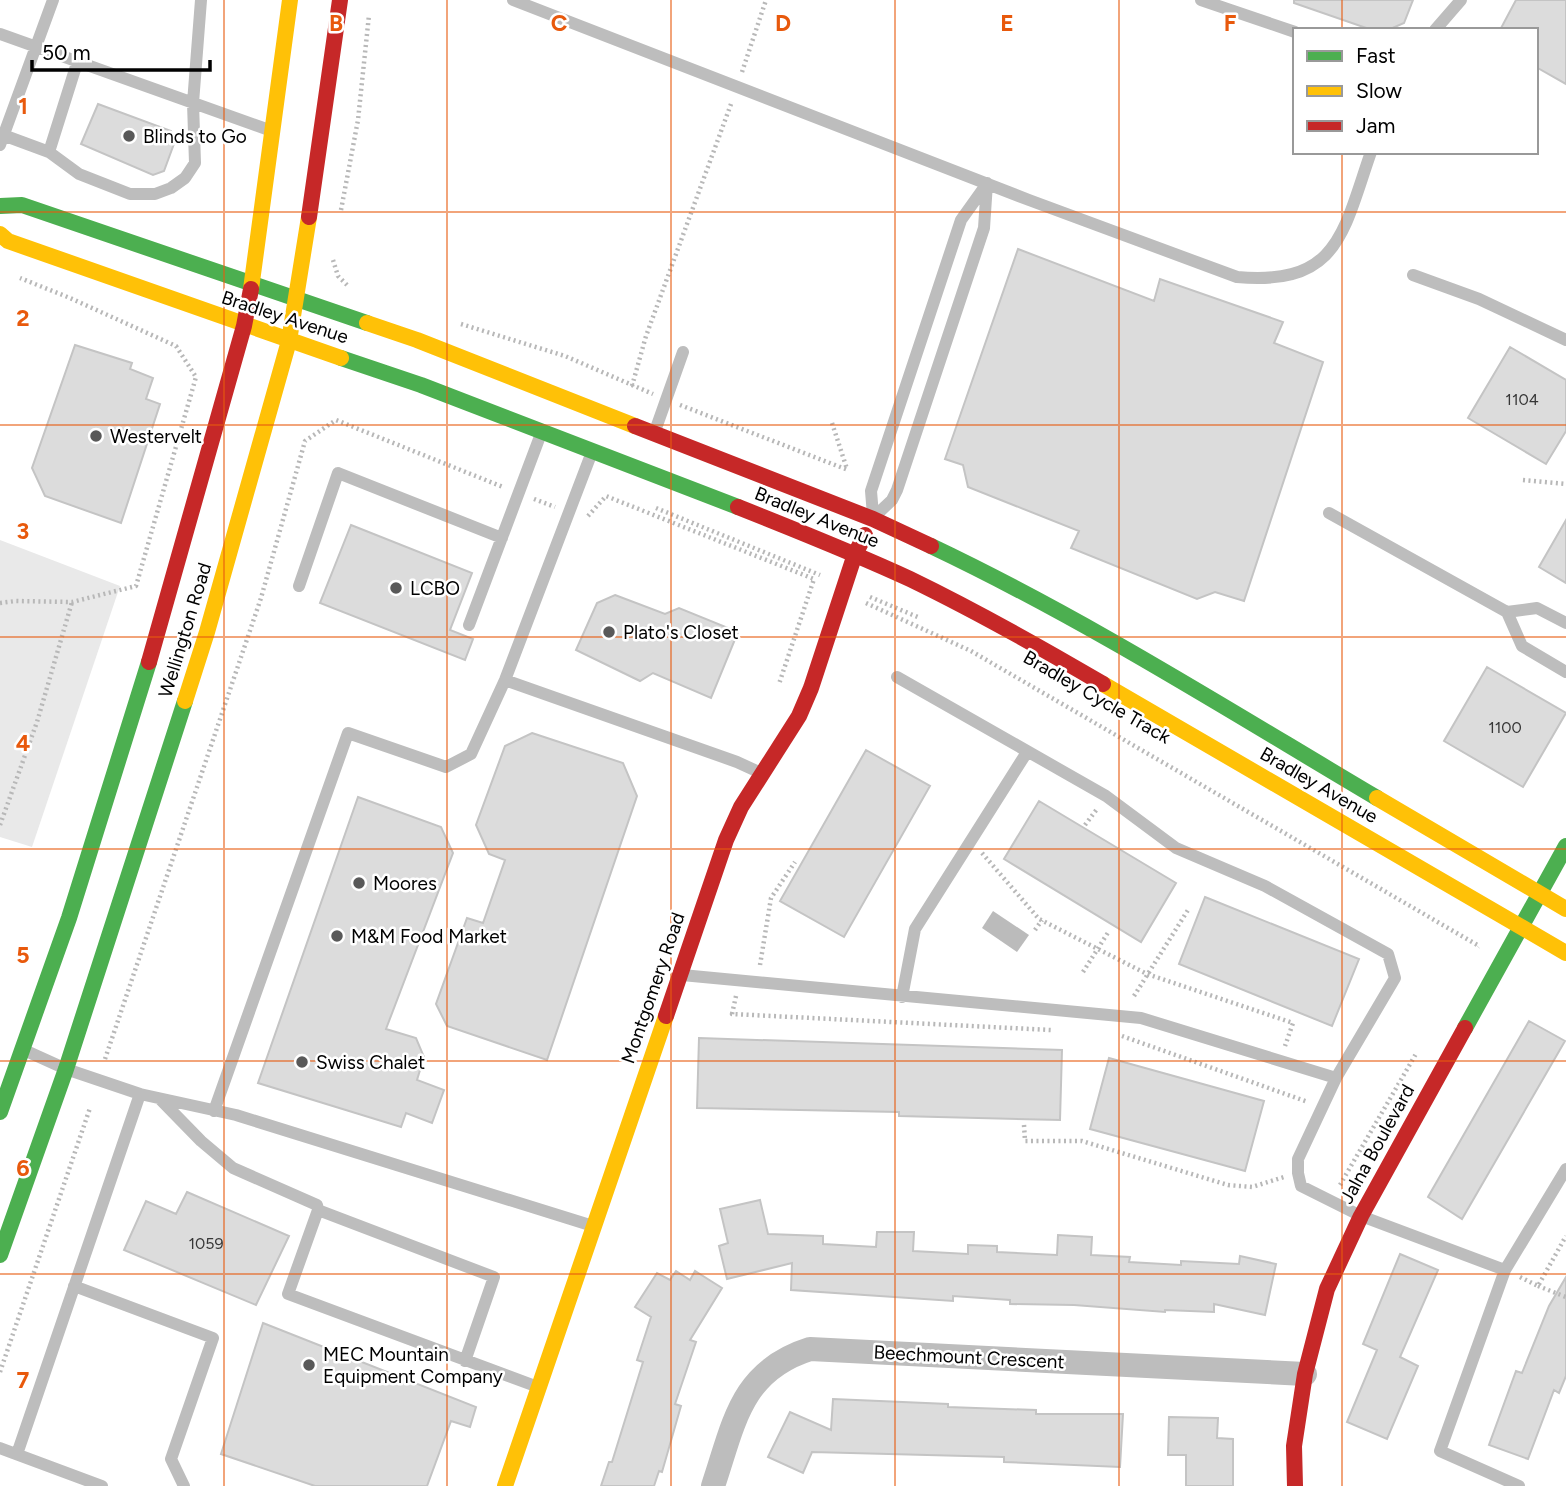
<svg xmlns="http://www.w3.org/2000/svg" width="1566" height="1486" font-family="Figtree,sans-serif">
	<rect width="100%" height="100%" fill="#fff"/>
	<path fill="#e9e9e9" d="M 0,540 L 120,586 L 32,847 L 0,837 Z"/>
	<path fill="#bbb" d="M 993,911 L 1029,935 L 1017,952 L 982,928 Z"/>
	<path fill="#dcdcdc" stroke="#c4c4c4" stroke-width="2" d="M 1294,0 L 1413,0 L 1404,23 L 1388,30 L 1372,30 L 1294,3 Z
		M 1516,0 L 1566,0 L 1566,84 L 1536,67 L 1536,30 L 1500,30 Z
		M 98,104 L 171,131 L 175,141 L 164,171 L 153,175 L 81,144 Z
		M 1018,249 L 1154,301 L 1160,279 L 1283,322 L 1274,343 L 1323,362 L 1244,601 L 1215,592 L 1197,599 L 1071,548 L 1079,531 L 968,487 L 963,465 L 945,459 Z
		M 75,345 L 132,363 L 130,369 L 153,378 L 146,399 L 160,404 L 121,523 L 45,496 L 32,468 Z
		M 1510,347 L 1566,380 L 1566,431 L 1546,464 L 1468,418 Z
		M 1566,520 L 1566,583 L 1539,567 Z
		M 351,525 L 472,573 L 450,630 L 473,639 L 465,660 L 320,603 Z
		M 615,595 L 665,614 L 679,608 L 738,632 L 711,698 L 653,673 L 640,681 L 576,650 L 597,603 Z
		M 1487,667 L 1566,713 L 1523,787 L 1444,741 Z
		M 532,733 L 623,763 L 637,796 L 547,1060 L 447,1026 L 436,1004 L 467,918 L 483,923 L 505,860 L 489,854 L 476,825 L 505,746 Z
		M 866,750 L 930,786 L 844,937 L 780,901 Z
		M 358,797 L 441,827 L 453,853 L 386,1029 L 416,1038 L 424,1057 L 417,1080 L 444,1090 L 432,1123 L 406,1113 L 401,1127 L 258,1083 Z
		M 1039,801 L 1176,883 L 1141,942 L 1004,859 Z
		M 1205,897 L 1359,959 L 1332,1026 L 1179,964 Z
		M 1529,1021 L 1565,1041 L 1462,1219 L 1428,1197 Z
		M 699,1038 L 1062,1050 L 1060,1120 L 899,1116 L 899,1112 L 697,1108 Z
		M 1109,1058 L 1264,1101 L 1245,1171 L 1090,1129 Z
		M 187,1192 L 289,1236 L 256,1305 L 124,1250 L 146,1201 L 176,1214 Z
		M 760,1200 L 768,1234 L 823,1236 L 823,1244 L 876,1247 L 877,1232 L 914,1232 L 913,1251 L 968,1254 L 968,1245 L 997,1246 L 997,1252 L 1057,1255 L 1058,1235 L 1092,1237 L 1091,1255 L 1130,1257 L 1129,1262 L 1181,1265 L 1181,1261 L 1239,1264 L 1240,1256 L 1276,1264 L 1265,1315 L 1214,1304 L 1214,1312 L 1165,1310 L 1165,1312 L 1074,1305 L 1010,1304 L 1010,1300 L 953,1296 L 953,1301 L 791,1290 L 792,1263 L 727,1279 L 719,1246 L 728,1243 L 720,1209 Z
		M 1400,1254 L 1438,1270 L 1400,1357 L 1418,1366 L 1387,1439 L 1347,1422 L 1377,1350 L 1363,1344 Z
		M 676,1271 L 690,1280 L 695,1271 L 722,1288 L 690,1340 L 696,1342 L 675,1404 L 681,1406 L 662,1472 L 659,1471 L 654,1486 L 601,1486 L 609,1462 L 612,1462 L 643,1362 L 637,1360 L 651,1317 L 635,1307 L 657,1273 L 670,1280 Z
		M 1566,1277 L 1566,1376 L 1559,1393 L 1554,1390 L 1528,1459 L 1489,1445 L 1516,1371 L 1522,1373 L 1549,1306 Z
		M 263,1323 L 476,1407 L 470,1427 L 451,1421 L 427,1486 L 315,1486 L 221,1454 Z
		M 833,1399 L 948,1404 L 948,1407 L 1036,1410 L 1036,1414 L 1123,1414 L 1120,1467 L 1004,1462 L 1004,1457 L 812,1452 L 803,1473 L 768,1457 L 790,1412 L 831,1430 Z
		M 1169,1417 L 1218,1418 L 1217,1438 L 1233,1439 L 1233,1486 L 1186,1486 L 1186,1455 L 1168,1455 Z"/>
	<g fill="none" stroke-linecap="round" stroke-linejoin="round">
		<path stroke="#b8b8b8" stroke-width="4.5" stroke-dasharray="2 3.5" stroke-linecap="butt" d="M 742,72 L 766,0
			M 341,210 L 358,120 L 369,15
			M 333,260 L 338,276 L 347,285
			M 461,324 L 565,356 L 653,394
			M 632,386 L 646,336 L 731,104
			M 680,405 L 848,470
			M 832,423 L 847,469
			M 1523,480 L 1566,484
			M 534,499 L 555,507
			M 656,508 L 820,575
			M 588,516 L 606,496 L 814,579 L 779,684
			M 870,597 L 920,618
			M 0,603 L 16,601 L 72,602 L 136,586 L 196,377 L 176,346 L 70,298 L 20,278
			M 866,603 L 971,651 L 1479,946 L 1478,947
			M 0,825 L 37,722 L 72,602
			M 1085,825 L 1097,809
			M 982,853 L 1039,919 L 1147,974 L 1293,1023 L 1285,1046
			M 1035,930 L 1042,920
			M 760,965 L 771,898 L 795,862
			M 1083,972 L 1109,931
			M 736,996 L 732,1014 L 1051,1030
			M 1134,996 L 1188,910
			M 1122,1036 L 1308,1102
			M 105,1059 L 261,598 L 305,441 L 336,420 L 503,487
			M 1024,1125 L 1025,1141 L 1082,1141 L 1228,1185 L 1252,1187 L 1284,1177
			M 1340,1185 L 1417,1052
			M 1520,1277 L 1538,1286 L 1566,1236
			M 1538,1286 L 1566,1297
			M 0,1372 L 90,1108"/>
		<path stroke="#bdbdbd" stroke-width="12" d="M 513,0 L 1029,200 L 1237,277 C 1339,286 1343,232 1371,152
			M 1201,0 L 1295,32
			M 1435,30 L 1461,0
			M 0,34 L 272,131
			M 3,135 L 49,152 L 79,174 L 130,194 L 155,194 L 171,188 L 185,178 L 195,163 L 193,103 L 201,0
			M 0,145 L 53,0
			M 49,152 L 77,63
			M 1413,275 L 1479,299 L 1566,340
			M 655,431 L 683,352
			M 1329,513 L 1507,612
			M 873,515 L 871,491 L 961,220 L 986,185
			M 873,518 L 892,500 L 897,490 L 984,228 L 987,183
			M 299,586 L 338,473 L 502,538
			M 1566,623 L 1537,608 L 1507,612 L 1522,646 L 1566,672
			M 469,625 L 542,431
			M 897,677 L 1106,796 L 1176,848 L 1265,886 L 1388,954 L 1395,978 L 1336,1078 L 1298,1159 L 1298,1173 L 1301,1186 L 1361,1216 L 1505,1270
			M 505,680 L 737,762 L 761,773
			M 682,975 L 1141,1018 L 1336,1078
			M 902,997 L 915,929 L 1027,752
			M 140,1094 L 236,1115 L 593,1226
			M 160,1099 L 201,1141 L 233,1168 L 317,1205 L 318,1210 L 288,1294 L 538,1387
			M 214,1111 L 348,733 L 446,767 L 471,754 L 505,680 L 592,452
			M 318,1210 L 494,1277 L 465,1361
			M 74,1286 L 213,1338 L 171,1459 L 184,1486
			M 0,1448 L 102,1486
			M 17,1454 L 140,1094 L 66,1069 L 24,1050
			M 1519,1486 L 1440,1451 L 1505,1270 L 1566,1169"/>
		<path stroke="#bdbdbd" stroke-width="24" d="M 713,1486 C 734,1424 740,1371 810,1349 L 1305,1374"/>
		<path stroke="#4caf50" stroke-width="16" d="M 0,206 L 22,205 L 367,323
			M 341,358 L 421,385 L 738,507
			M 931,546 C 1085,619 1230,711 1377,798
			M 1465,1028 L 1566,846
			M 0,1112 L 69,918 L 149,662
			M 0,1255 L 66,1069 L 185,701"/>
		<path stroke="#ffc107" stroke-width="16" d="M 0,234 L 8,241 L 341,358
			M 251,289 L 290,0
			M 367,323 L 417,340 L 635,426
			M 1103,684 L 1566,953
			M 185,701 L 207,632 L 289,341 L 309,217
			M 1377,798 L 1566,909
			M 505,1486 L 666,1016"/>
		<path stroke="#c62828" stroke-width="16" d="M 309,217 L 340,0
			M 635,426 L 873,519 L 931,546
			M 738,507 C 796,530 854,553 910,579 C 976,611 1040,647 1103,684
			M 149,662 L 244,326 L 251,289
			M 666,1016 L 726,840 L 741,807 L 799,716 L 811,688 L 855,554 L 865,535
			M 1295,1486 L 1294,1446 L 1305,1374 L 1327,1289 L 1361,1216 L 1465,1028"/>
	</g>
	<path fill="none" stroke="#e8590c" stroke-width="2" stroke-opacity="0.55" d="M 224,0 L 224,1486M 447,0 L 447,1486M 671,0 L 671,1486M 895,0 L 895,1486M 1119,0 L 1119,1486M 1342,0 L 1342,30M 1342,152 L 1342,1486M 0,212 L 1566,212M 0,425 L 1566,425M 0,637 L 1566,637M 0,849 L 1566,849M 0,1061 L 1566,1061M 0,1274 L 1566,1274"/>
	<g fill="#595959" stroke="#fff" stroke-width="2.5">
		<circle cx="129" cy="136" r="7"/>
		<circle cx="96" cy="436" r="7"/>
		<circle cx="396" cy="588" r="7"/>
		<circle cx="609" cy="632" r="7"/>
		<circle cx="359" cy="883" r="7"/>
		<circle cx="337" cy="936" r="7"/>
		<circle cx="302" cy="1062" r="7"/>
		<circle cx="309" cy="1365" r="7"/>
	</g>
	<g text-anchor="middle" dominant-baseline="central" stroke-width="5" stroke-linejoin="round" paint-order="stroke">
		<g font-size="16" fill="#373737">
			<text x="1522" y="399">1104</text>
			<text x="1505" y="727">1100</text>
			<text x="206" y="1243">1059</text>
		</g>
		<g font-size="19" fill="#000" stroke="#fff" text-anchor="start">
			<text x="143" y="136">Blinds to Go</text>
			<text x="110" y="436">Westervelt</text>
			<text x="410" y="588">LCBO</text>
			<text x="623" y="632">Plato's Closet</text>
			<text x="373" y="883">Moores</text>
			<text x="351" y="936">M&amp;M Food Market</text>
			<text x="316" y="1062">Swiss Chalet</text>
			<text x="323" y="1354">MEC Mountain<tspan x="323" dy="22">Equipment Company</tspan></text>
		</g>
		<g font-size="19" fill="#000" stroke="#fff">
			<text transform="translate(285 317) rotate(18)">Bradley Avenue</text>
			<text transform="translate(817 517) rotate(22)">Bradley Avenue</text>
			<text transform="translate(185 630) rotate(-73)">Wellington Road</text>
			<text transform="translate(1097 697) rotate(30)">Bradley Cycle Track</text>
			<text transform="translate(1319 785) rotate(30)">Bradley Avenue</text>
			<text transform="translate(653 988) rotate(-71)">Montgomery Road</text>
			<text transform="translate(1377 1144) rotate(-61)">Jalna Boulevard</text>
			<text transform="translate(969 1357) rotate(3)">Beechmount Crescent</text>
		</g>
	</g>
	<g font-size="23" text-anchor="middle" font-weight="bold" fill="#e8590c" stroke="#fff" stroke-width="5" stroke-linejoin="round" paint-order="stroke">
		<text x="336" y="31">B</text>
		<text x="559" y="31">C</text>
		<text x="783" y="31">D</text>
		<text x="1007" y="31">E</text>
		<text x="1230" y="31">F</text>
		<text x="23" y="114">1</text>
		<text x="23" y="326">2</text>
		<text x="23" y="539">3</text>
		<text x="23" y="751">4</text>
		<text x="23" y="963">5</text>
		<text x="23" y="1176">6</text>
		<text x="23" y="1388">7</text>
	</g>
	<rect x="1293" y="28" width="245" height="126" fill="#ffffff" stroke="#999999" stroke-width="2"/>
	<rect x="1307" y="51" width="35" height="10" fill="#4caf50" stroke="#999999" stroke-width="2"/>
	<text x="1356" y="63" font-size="21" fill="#000000">Fast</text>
	<rect x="1307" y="86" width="35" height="10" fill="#ffc107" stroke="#999999" stroke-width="2"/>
	<text x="1356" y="98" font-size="21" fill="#000000">Slow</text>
	<rect x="1307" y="121" width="35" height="10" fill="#c62828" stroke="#999999" stroke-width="2"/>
	<text x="1356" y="133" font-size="21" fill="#000000">Jam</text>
	<path d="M32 60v10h178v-10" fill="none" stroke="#000000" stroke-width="3.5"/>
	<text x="42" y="60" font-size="21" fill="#000000" stroke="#ffffff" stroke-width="5" paint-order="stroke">50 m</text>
</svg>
